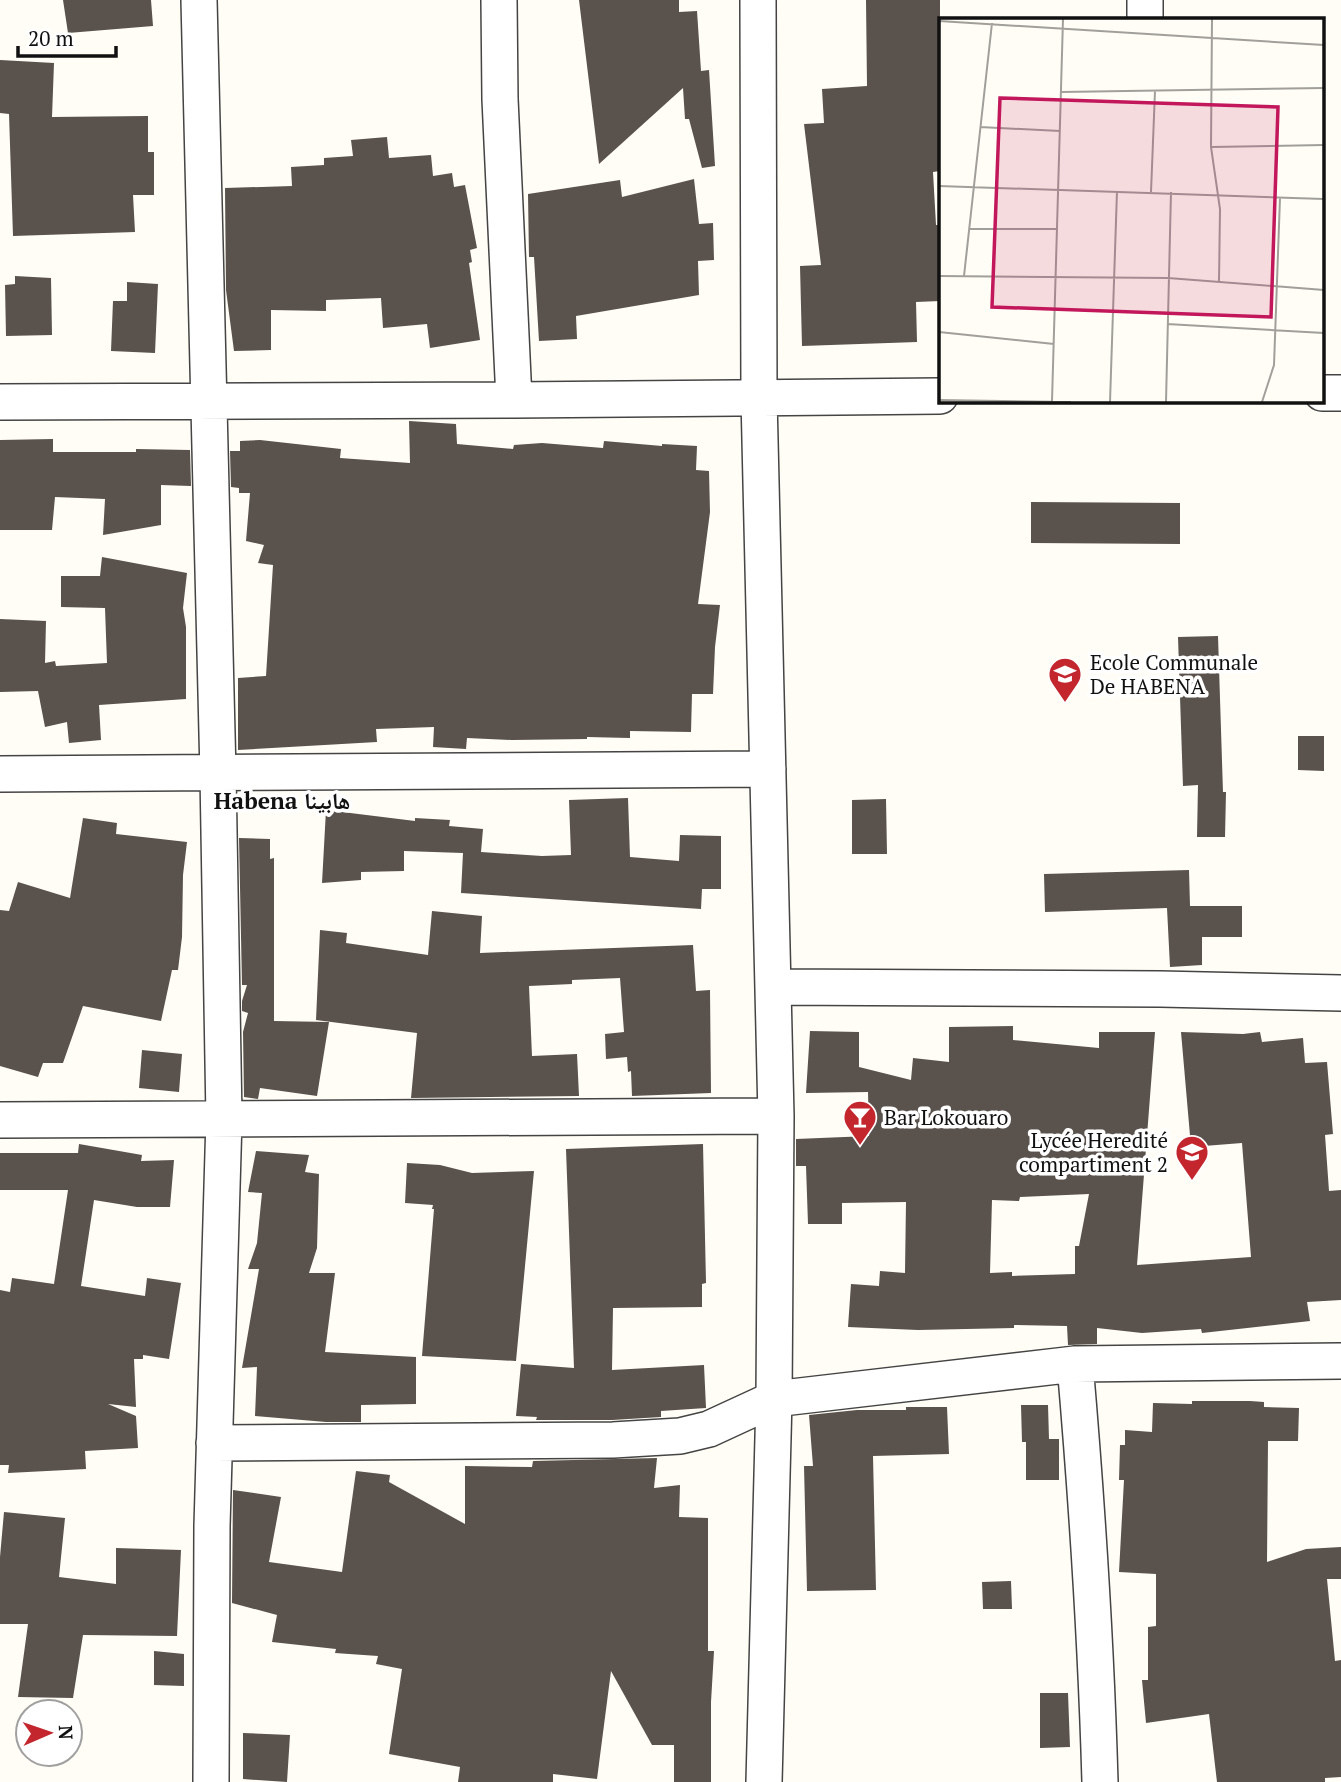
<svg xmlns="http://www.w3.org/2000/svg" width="1341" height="1782" font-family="'PT Serif','Noto Naskh Arabic',serif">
	<rect width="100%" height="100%" fill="#fffdf5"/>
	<path fill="#5a524d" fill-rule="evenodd" d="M 63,0 L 151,0 L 153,26 L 68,33 Z
		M 579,0 L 679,0 L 679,12 L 697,11 L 701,71 L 709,70 L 715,166 L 702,168 L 689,119 L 685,119 L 683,88 L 599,164 Z
		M 866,0 L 940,0 L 940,171 L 933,172 L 936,225 L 940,225 L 940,301 L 916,302 L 917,342 L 802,346 L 800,266 L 821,265 L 804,124 L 824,123 L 822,89 L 867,86 Z
		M 0,60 L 54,63 L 52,117 L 148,116 L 148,152 L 154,152 L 154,195 L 133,195 L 135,232 L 13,236 L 9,114 L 0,113 Z
		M 387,137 L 389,158 L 431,155 L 433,176 L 452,173 L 454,187 L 465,185 L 477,248 L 470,250 L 472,262 L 469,263 L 480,340 L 430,348 L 427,324 L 383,328 L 381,298 L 326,300 L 326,311 L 271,310 L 271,350 L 234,351 L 226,290 L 225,188 L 292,186 L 291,167 L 324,165 L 324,158 L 353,156 L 351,140 Z
		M 694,179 L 699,224 L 713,223 L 714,260 L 698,261 L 699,295 L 576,316 L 577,339 L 539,341 L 534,257 L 529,257 L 528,194 L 620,180 L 622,197 Z
		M 15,276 L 51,278 L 52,335 L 6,336 L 5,285 L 15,284 Z
		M 127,282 L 158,284 L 155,353 L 111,351 L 113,301 L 127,301 Z
		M 409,421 L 456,424 L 457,444 L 513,449 L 514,445 L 542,443 L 603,448 L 604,441 L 662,446 L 662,444 L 697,446 L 696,470 L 709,471 L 710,512 L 698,604 L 720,605 L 715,647 L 713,694 L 692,694 L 691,732 L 630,731 L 630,738 L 587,737 L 587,739 L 512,740 L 467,738 L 466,749 L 433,747 L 434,727 L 376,729 L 377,742 L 238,750 L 238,678 L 266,676 L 273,565 L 258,563 L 264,545 L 246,541 L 250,493 L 239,493 L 239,488 L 231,487 L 230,451 L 240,451 L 240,441 L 260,440 L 341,449 L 340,458 L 410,463 Z
		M 53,439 L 53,452 L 136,452 L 136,449 L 190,450 L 191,486 L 161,485 L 161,525 L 103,535 L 105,499 L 55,497 L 52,530 L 0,530 L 0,440 Z
		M 1031,502 L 1180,503 L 1180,544 L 1031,543 Z
		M 102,557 L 187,573 L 183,608 L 186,627 L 186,699 L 99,705 L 101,740 L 69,743 L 67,722 L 45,727 L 38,691 L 0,692 L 0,619 L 46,621 L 45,663 L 55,661 L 56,666 L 107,663 L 105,608 L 61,607 L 61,576 L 100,576 Z
		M 1218,636 L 1223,792 L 1226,792 L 1225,837 L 1197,837 L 1198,785 L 1183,786 L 1178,637 Z
		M 1298,736 L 1324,736 L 1324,771 L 1298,770 Z
		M 628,798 L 630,857 L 679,861 L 680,835 L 721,836 L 721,889 L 702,889 L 701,909 L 461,893 L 463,853 L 404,851 L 404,871 L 361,872 L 361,880 L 322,883 L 326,810 L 415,821 L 415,818 L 450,820 L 449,826 L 483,829 L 481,852 L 542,856 L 571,855 L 569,800 Z
		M 886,799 L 887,854 L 852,854 L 852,800 Z
		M 83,818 L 117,823 L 116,834 L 187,842 L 183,875 L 182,937 L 178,970 L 172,970 L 161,1021 L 83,1006 L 63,1063 L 43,1063 L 38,1077 L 0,1066 L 0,910 L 9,911 L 18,882 L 70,898 Z
		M 239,838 L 270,839 L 270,859 L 274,858 L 274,1021 L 329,1022 L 317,1096 L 260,1088 L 258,1099 L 244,1097 L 243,1032 L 248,1013 L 242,1011 L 242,1001 L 247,985 L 242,985 Z
		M 1189,870 L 1190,906 L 1242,906 L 1242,937 L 1202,937 L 1202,965 L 1170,967 L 1167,908 L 1045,912 L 1044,874 Z
		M 432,911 L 482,916 L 480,953 L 693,945 L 696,991 L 710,990 L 711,1093 L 632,1096 L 631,1071 L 628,1072 L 627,1057 L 606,1059 L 605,1034 L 624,1032 L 620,978 L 572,980 L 572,984 L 529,986 L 532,1056 L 577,1054 L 579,1096 L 411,1098 L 417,1033 L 316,1020 L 320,930 L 347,933 L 346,943 L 428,955 Z
		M 1013,1026 L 1013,1040 L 1099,1048 L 1099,1032 L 1155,1032 L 1137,1265 L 1251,1257 L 1242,1143 L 1191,1147 L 1181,1032 L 1243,1034 L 1260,1032 L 1262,1042 L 1303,1038 L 1305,1063 L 1327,1062 L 1333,1134 L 1325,1135 L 1329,1191 L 1341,1190 L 1341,1300 L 1307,1302 L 1310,1321 L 1202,1333 L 1201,1329 L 1142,1333 L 1097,1328 L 1097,1344 L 1068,1345 L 1067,1326 L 1014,1325 L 1014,1328 L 918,1330 L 848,1327 L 851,1284 L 879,1286 L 880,1271 L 905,1273 L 906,1202 L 842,1203 L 842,1224 L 808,1224 L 806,1166 L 796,1166 L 796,1139 L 869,1136 L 868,1092 L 806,1093 L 810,1031 L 859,1032 L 859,1067 L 911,1080 L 913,1058 L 949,1062 L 949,1027 ZM 1089,1194 L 1079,1246 L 1075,1246 L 1075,1274 L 1012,1276 L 1012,1272 L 990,1273 L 992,1200 L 1019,1201 L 1020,1197 Z
		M 142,1050 L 182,1054 L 179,1092 L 139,1088 Z
		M 79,1144 L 142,1155 L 141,1161 L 174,1160 L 170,1207 L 137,1207 L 94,1200 L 81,1286 L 145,1296 L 147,1278 L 181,1283 L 169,1359 L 143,1355 L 143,1359 L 134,1359 L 136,1407 L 108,1404 L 136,1416 L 138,1448 L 85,1451 L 86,1469 L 8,1473 L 9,1465 L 0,1465 L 0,1290 L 10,1292 L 12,1278 L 54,1284 L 68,1190 L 0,1190 L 0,1153 L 78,1153 Z
		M 703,1144 L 706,1283 L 702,1284 L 702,1307 L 613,1308 L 612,1370 L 704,1365 L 706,1408 L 661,1411 L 661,1417 L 612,1420 L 536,1420 L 537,1417 L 516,1416 L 521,1364 L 574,1368 L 566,1149 Z
		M 256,1151 L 309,1155 L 305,1172 L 319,1174 L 317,1248 L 309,1273 L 335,1273 L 325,1352 L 416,1357 L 416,1404 L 361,1405 L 361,1422 L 326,1422 L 255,1416 L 257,1367 L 242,1368 L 259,1269 L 248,1269 L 257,1243 L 262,1193 L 248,1192 Z
		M 407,1163 L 440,1165 L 472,1173 L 534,1171 L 516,1361 L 422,1356 L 434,1209 L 432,1209 L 433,1205 L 405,1203 Z
		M 1192,1401 L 1250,1401 L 1264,1402 L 1264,1407 L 1299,1408 L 1298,1441 L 1268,1441 L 1267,1562 L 1306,1549 L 1341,1547 L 1341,1579 L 1327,1579 L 1335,1661 L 1341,1660 L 1341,1777 L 1325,1778 L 1325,1782 L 1217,1782 L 1209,1714 L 1146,1723 L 1142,1680 L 1148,1680 L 1148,1627 L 1156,1626 L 1156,1574 L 1119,1572 L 1124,1480 L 1119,1480 L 1120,1445 L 1125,1445 L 1125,1430 L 1152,1432 L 1153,1403 L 1192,1404 Z
		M 1021,1405 L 1048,1405 L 1049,1439 L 1059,1439 L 1059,1480 L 1026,1480 L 1026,1442 L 1022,1442 Z
		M 906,1407 L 947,1407 L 949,1454 L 873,1456 L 876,1590 L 807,1591 L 804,1466 L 813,1466 L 809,1415 L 857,1410 L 906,1410 Z
		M 657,1458 L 654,1488 L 680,1485 L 679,1517 L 708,1518 L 708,1651 L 714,1651 L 711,1702 L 711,1782 L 674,1782 L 674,1745 L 652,1745 L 611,1671 L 597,1779 L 553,1774 L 553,1782 L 458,1782 L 460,1767 L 389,1754 L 402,1669 L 376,1664 L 378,1656 L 335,1653 L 336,1649 L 272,1642 L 277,1615 L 232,1603 L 233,1490 L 281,1497 L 269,1562 L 342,1572 L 356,1471 L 390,1475 L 389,1482 L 465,1524 L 465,1466 L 532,1467 L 533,1461 Z
		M 4,1512 L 65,1518 L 59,1577 L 116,1584 L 116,1548 L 181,1550 L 177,1636 L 83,1635 L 73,1698 L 18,1697 L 28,1624 L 0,1624 L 0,1557 Z
		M 1011,1581 L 1012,1609 L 983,1609 L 982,1582 Z
		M 154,1651 L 184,1654 L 184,1686 L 154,1685 Z
		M 1040,1693 L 1068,1693 L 1070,1747 L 1040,1748 Z
		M 243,1733 L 290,1735 L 287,1782 L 243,1779 Z"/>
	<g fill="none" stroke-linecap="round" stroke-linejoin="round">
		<defs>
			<path id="minor" d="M 199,0 L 218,774 L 224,1119 L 212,1526 L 211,1782
				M 499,0 L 500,99 L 514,400
				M 758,0 L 759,398 L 776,1116 L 774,1399 L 764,1782
				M 1145,19 L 1145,0
				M 1322,393 L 1341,393
				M 0,402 L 514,400 L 940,396
				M 0,774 L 768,769
				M 773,987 L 1160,989 L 1341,993
				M 0,1120 L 776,1116
				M 1075,1364 C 1087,1503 1096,1642 1100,1782
				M 214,1443 L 613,1440 L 680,1436 L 709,1429 L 774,1399 L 1075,1364 L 1341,1361"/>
		</defs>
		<use href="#minor" stroke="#444" stroke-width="38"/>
		<use href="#minor" stroke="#fff" stroke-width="35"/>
	</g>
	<defs>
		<symbol id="school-pin" viewBox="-11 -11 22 30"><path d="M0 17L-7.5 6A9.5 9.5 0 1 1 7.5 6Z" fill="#c4262e" stroke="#fff"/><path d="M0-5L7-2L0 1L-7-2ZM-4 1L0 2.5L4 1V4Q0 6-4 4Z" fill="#fff"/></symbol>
		<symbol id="bar-pin" viewBox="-11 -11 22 30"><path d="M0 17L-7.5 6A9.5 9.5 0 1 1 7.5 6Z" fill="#c4262e" stroke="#fff"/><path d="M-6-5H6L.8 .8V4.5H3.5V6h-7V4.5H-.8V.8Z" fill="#fff"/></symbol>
	</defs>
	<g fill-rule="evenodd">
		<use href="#school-pin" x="1046" y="655" width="38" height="52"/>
		<use href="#bar-pin" x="841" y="1098" width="38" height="52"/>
		<use href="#school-pin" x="1173" y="1133" width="38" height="52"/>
	</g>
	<g text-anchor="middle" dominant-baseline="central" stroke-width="7" stroke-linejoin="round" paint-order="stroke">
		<g font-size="21" fill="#111" stroke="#fff" text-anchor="start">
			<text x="1090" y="662">Ecole Communale<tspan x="1090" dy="24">De HABENA</tspan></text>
			<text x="884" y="1117">Bar Lokouaro</text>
			<text x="1168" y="1140" text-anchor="end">Lycée Heredité<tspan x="1168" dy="24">compartiment 2</tspan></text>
		</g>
		<g font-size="23" font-weight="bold" fill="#111" stroke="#fff">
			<text x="282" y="800">Habena هابينا</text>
		</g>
	</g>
	<g transform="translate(939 18)">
		<rect width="385" height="385" fill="#fffdf5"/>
		<path fill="none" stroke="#a09f9a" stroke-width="2" d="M 273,1 L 272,129 L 281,191 L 280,264M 0,3 L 385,27M 122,74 L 385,70M 41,109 L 121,113M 272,129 L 385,127M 0,168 L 385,181M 212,174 L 216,73M 30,211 L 119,211M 0,258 L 229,260 L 385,272M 25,258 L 53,5M 228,306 L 385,315M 0,314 L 115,326M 0,382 L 132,384M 113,383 L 124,1M 171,384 L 178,173M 227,384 L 232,174M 323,384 L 335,347 L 341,180"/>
		<path fill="#c2185b" fill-opacity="0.15" stroke="#c2185b" stroke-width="3.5" d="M 61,80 L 339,89 L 332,299 L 53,289 Z"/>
		<rect width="385" height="385" fill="none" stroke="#111" stroke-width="3.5"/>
	</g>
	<g transform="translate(49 1733) rotate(88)"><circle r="33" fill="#ffffff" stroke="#a0a0a0" stroke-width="2"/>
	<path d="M0-5L12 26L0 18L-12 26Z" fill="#c4262e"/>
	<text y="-10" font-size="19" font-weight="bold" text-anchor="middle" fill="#111111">N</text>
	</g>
	<path d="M18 46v10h98v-10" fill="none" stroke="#111111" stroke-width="3.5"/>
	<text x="28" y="46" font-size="21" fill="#111111" stroke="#ffffff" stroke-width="5" paint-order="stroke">20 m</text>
</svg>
